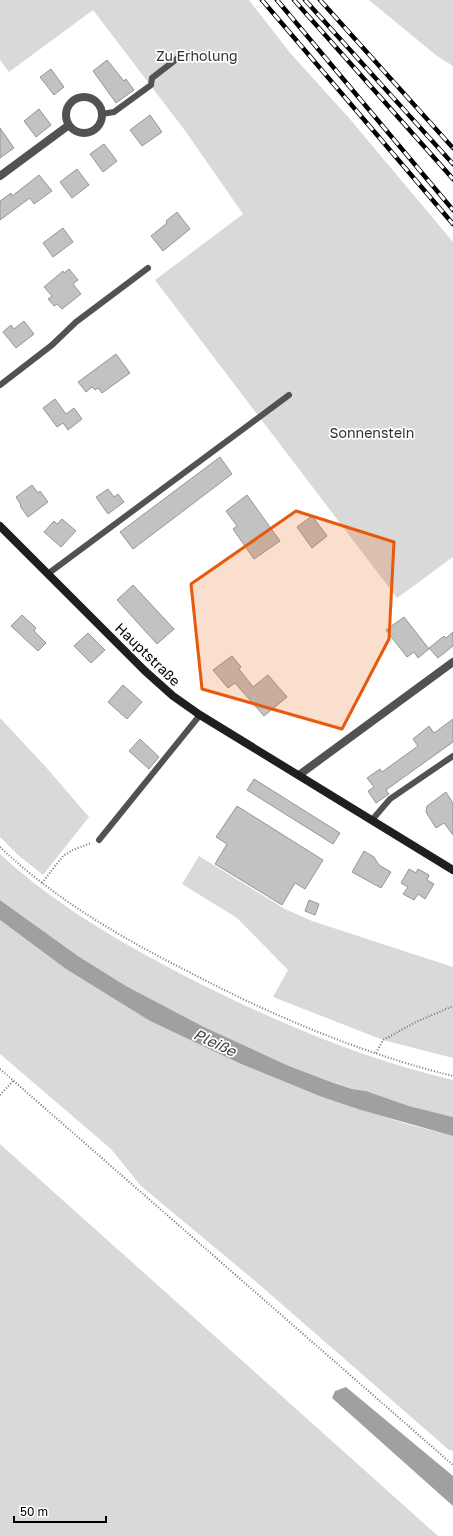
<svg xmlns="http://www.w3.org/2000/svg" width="453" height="1536" font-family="'Golos Text',sans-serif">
	<rect width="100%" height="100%" fill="#fff"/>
	<path fill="#d9d9d9" d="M 0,0 L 249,0 L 291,54 L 349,118 L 453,242 L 453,557 L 397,598 L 155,280 L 243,214 L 186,132 L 93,10 L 9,72 L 0,60 Z
		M 369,0 L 453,0 L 453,66 L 437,56 Z
		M 0,718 L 45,766 L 89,817 L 43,875 L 18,855 L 0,837 Z
		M 0,854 C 54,904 118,941 183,975 C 269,1019 359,1058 453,1080 L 453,1117 L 409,1106 L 366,1091 L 352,1089 L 335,1083 L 289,1066 L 204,1027 L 126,986 L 78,956 L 0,900 Z
		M 199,856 L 285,909 L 312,921 L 453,967 L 453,1058 L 383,1040 L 273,997 L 288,970 L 237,918 L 182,884 Z
		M 0,920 L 66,969 L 150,1021 L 241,1064 L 322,1097 L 407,1124 L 453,1136 L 453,1451 L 449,1450 L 254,1280 L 141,1186 L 111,1149 L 0,1054 Z
		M 0,1144 L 438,1536 L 0,1536 Z"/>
	<path fill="#a0a0a0" d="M 0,900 L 78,956 L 126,986 L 204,1027 L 289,1066 L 334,1083 L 352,1089 L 366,1091 L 409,1106 L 453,1117 L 453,1136 L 361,1110 L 322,1097 L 241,1064 L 150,1021 L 66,969 L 0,920 Z
		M 346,1387 L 453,1476 L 453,1506 L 332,1398 L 335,1391 Z"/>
	<path fill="#c2c2c2" stroke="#969696" d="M 107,60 L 124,81 L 126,79 L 134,90 L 116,103 L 93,71 Z
		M 51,69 L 64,87 L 54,95 L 40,77 Z
		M 39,109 L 51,125 L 36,137 L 24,121 Z
		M 150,115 L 162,132 L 142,146 L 130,130 Z
		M 0,128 L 14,148 L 0,158 Z
		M 104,144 L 117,161 L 103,172 L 90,154 Z
		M 77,169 L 89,185 L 72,198 L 60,182 Z
		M 39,175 L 52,191 L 34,204 L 30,198 L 0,220 L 0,201 L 11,193 L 12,196 Z
		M 177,212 L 190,229 L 163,251 L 151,236 L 167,223 L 166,221 Z
		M 63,228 L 73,242 L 53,257 L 43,243 Z
		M 69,269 L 78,280 L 73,284 L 81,294 L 62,309 L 57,304 L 54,306 L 48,299 L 52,296 L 44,287 L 63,271 L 64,273 Z
		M 24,321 L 34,334 L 16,348 L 3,332 L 11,325 L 14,329 Z
		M 116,354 L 130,373 L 102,393 L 98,388 L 95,390 L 92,387 L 86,392 L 78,382 Z
		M 55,399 L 66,414 L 74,408 L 82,419 L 68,430 L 63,423 L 57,427 L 43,408 Z
		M 220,457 L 232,474 L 133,549 L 120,532 Z
		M 32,485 L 38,493 L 40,491 L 48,502 L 28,517 L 20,506 L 21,505 L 16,497 Z
		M 108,489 L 114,497 L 118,494 L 124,502 L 108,514 L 96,497 Z
		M 247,495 L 280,541 L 254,559 L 233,529 L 237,526 L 226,511 Z
		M 312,516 L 327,536 L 312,548 L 297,527 Z
		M 62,519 L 76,531 L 61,547 L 44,532 L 54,521 L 57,524 Z
		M 133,585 L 174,629 L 157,644 L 117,600 Z
		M 22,615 L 36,628 L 34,631 L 46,643 L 38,651 L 11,626 Z
		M 404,617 L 429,649 L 418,658 L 414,652 L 407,657 L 386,630 Z
		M 453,632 L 453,646 L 438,658 L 429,648 L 444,636 L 446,638 Z
		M 88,633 L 105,650 L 91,663 L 74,646 Z
		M 232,656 L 241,667 L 239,669 L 253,687 L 268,675 L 287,697 L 264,716 L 235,683 L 228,688 L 213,670 Z
		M 123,685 L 142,702 L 127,719 L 108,702 Z
		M 453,719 L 453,742 L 386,790 L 389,794 L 376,803 L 368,791 L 374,787 L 367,778 L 380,769 L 382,772 L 418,746 L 413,739 L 429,726 L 434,733 Z
		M 140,739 L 159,757 L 149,769 L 129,751 Z
		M 254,779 L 340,833 L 333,844 L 247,790 Z
		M 446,792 L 453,803 L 453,835 L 444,823 L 436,828 L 426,812 L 427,806 Z
		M 237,806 L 323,860 L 305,889 L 295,883 L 282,905 L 215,864 L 227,844 L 216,837 Z
		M 364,851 L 374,857 L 379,865 L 391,872 L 381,888 L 352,872 Z
		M 409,869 L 416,873 L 418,869 L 429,875 L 427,880 L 434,884 L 425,899 L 418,894 L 414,900 L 403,894 L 408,887 L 401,883 Z
		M 309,900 L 319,904 L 315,915 L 305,911 Z"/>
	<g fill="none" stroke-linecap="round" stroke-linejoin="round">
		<path stroke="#747474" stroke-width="2" stroke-dasharray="1 2" stroke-linecap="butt" d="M 0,847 C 57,901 122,938 191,973 C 273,1016 363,1054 453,1076
			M 42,883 L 63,856 L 73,850 L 91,843
			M 376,1053 L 383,1040 L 416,1022 L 453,1006
			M 0,1069 L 453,1465
			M 0,1095 L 13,1081"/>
		<path stroke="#525252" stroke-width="6" d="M 102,114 L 114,112 L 151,85 L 152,78 L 178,58
			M 0,385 L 52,345 L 76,322 L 148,268
			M 49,573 L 289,395
			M 372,820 L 390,799 L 453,756
			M 99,840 L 200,715"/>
		<path stroke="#525252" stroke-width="8" d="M66 115a18 18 0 1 1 36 0a18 18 0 1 1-36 0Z
			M 0,176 L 69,125
			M 299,775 L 453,662"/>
		<path stroke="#1f1f1f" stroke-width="8" d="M 0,526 L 145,671 L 173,696 L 200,715 L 453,870"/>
		<defs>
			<path id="rail" d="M 262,0 L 453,224
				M 277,0 L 453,210
				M 294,0 L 453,179
				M 305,0 L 453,164
				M 320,0 L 453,148"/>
		</defs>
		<use href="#rail" stroke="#000" stroke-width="4.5"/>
		<use href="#rail" stroke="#fff" stroke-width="3" stroke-dasharray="9" stroke-linecap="butt"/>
	</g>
	<path fill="#e8590c" fill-opacity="0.2" stroke="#e8590c" stroke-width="3" stroke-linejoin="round" d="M 296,511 L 394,542 L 389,639 L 342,729 L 202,689 L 191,584 Z"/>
	<g text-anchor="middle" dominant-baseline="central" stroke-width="3.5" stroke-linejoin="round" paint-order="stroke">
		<g font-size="14" fill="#303030" stroke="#fff">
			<text x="197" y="55">Zu Erholung</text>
			<text x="372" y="432">Sonnenstein</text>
		</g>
		<g font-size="14" fill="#000" stroke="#fff">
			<text transform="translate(148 654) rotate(44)">Hauptstraße</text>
		</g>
		<g font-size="15" font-style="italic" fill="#414141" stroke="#fff">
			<text transform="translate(215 1042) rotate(25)">Pleiße</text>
		</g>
	</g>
	<path d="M14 1516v6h92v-6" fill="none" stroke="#000000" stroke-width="2"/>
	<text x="20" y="1516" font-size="12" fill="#000000" stroke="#ffffff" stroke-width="3" paint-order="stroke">50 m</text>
</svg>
